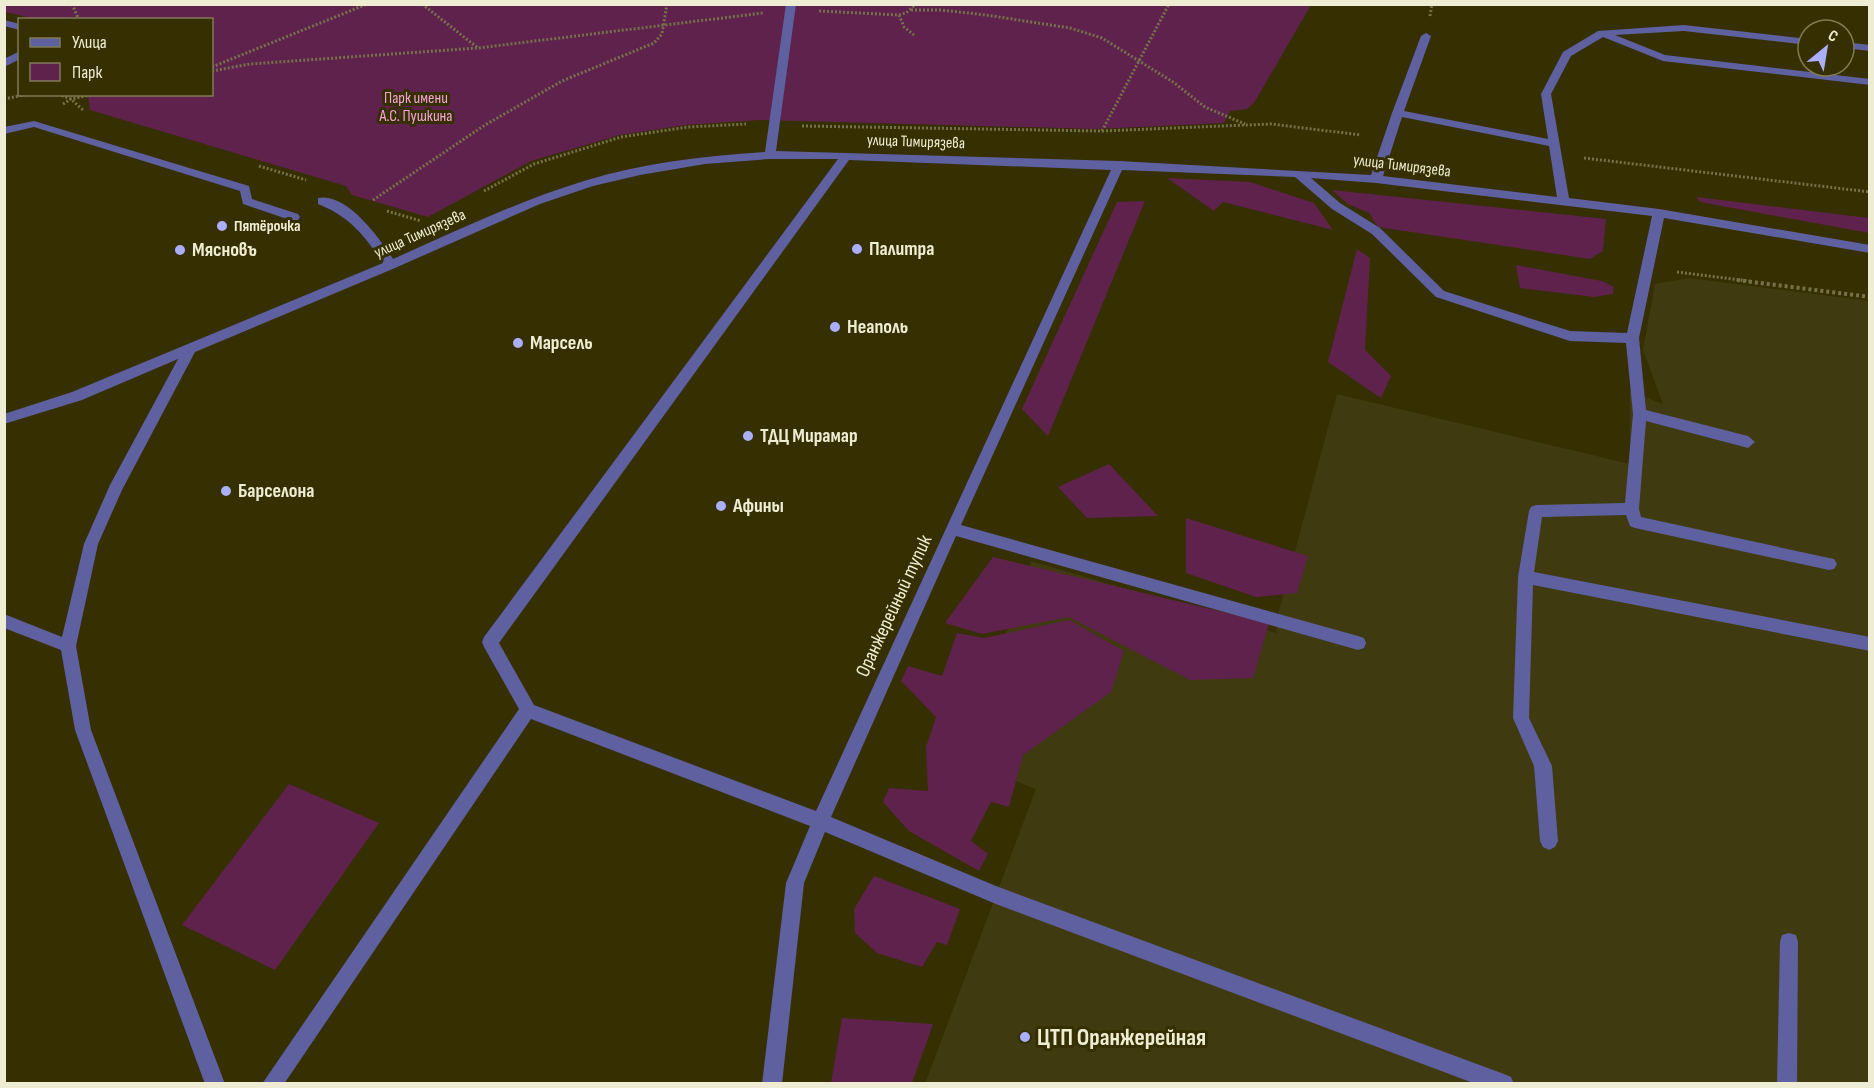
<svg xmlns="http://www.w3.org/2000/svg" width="1874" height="1088" font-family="'Sofia Sans Condensed',sans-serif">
	<rect width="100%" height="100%" fill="#362f01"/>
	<path fill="#403a11" d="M 1689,278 L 1869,301 L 1869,1083 L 925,1084 L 1036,789 L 963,760 L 1031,561 L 1276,633 L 1279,611 L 1337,394 L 1630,464 L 1630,391 L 1663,404 L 1643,350 L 1655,284 Z"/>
	<path fill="#5f224d" d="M 5,4 L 1311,5 L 1254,103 L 1247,109 L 1230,111 L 1224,123 L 1096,129 L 759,120 L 686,125 L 620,135 L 531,161 L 428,217 L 352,195 L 346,186 L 90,110 L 88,95 L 212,94 L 212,20 L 31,18 L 5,12 Z
		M 1167,178 L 1250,182 L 1314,203 L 1333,230 L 1223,202 L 1214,211 Z
		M 1332,190 L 1606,219 L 1603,251 L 1590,259 L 1378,227 L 1369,213 L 1348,204 Z
		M 1696,197 L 1869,218 L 1869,233 L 1700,202 Z
		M 1145,201 L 1048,436 L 1022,409 L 1117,202 Z
		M 1357,249 L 1370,258 L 1365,350 L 1391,376 L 1381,398 L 1328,362 Z
		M 1516,265 L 1602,281 L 1614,287 L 1613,294 L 1594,297 L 1520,288 Z
		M 1109,464 L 1158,516 L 1087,518 L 1058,487 Z
		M 1186,518 L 1308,556 L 1297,593 L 1256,597 L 1186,573 Z
		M 993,557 L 1269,623 L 1253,678 L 1190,680 L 1069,617 L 982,634 L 945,623 Z
		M 1069,620 L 1124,651 L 1111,692 L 1023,755 L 1009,807 L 991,802 L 971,841 L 988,854 L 979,871 L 909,831 L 883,802 L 889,788 L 928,791 L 926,747 L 936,717 L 901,681 L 908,666 L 942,676 L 957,633 L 984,638 Z
		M 289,784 L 379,823 L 275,970 L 182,925 Z
		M 874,876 L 960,909 L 947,945 L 937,942 L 922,967 L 877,953 L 855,933 L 854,909 Z
		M 842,1018 L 933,1024 L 912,1083 L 831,1083 Z"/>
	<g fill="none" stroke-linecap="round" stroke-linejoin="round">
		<path stroke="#77714b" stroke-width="3" stroke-dasharray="2 2" stroke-linecap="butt" d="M 72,4 L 79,20
			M 422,4 L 478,48
			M 911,10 L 941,10 L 986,15 L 1070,28 L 1102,38 L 1173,82 L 1205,107 L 1245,124
			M 819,11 L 899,15 L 906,13 L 916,4
			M 899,15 L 904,27 L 914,35
			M 1430,16 L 1432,4
			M 212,67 L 367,4
			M 212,71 L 250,64 L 478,48 L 763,13
			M 58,94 L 71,99 L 84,111
			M 4,99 L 29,94
			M 63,104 L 71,99 L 96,94
			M 802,126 L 1102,131 L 1271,124 L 1361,135
			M 1102,131 L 1169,4
			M 1584,158 L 1870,192
			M 259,166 L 306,180
			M 484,191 L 534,164 L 621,137 L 688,127 L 746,124
			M 373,200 L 485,125 L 562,81 L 654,43 L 662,34 L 667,4
			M 387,211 L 421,221
			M 1677,272 L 1749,281"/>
		<path stroke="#77714b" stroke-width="4" stroke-dasharray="3 3" stroke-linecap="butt" d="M 1737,280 L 1870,297"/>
		<path fill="#5e60a0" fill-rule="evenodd" d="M 786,4 L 796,4 L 776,151 L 1119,161 L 1371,175 L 1392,113 L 1421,36 L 1426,33 L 1431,36 L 1404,111 L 1548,139 L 1541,94 L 1563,52 L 1598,31 L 1684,25 L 1808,39 L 1808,45 L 1684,31 L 1615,35 L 1665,55 L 1870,79 L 1870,85 L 1663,61 L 1603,37 L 1571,56 L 1551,94 L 1569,198 L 1659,209 L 1870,245 L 1870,253 L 1664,218 L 1639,338 L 1646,410 L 1748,436 L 1755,442 L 1748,448 L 1646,421 L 1639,509 L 1641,517 L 1829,558 L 1834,559 L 1837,564 L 1834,569 L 1829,570 L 1635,528 L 1630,526 L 1626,515 L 1542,517 L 1534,572 L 1870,637 L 1870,651 L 1533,585 L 1529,718 L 1552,766 L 1558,841 L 1555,847 L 1549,850 L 1543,847 L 1540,841 L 1534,766 L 1513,718 L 1518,577 L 1529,511 L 1531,507 L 1536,505 L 1625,503 L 1633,414 L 1626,343 L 1570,341 L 1436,297 L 1372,234 L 1332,209 L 1295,177 L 1122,170 L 961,525 L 1358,636 L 1364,638 L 1366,643 L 1364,648 L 1358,650 L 956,536 L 831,817 L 996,886 L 1504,1074 L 1511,1077 L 1514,1084 L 1476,1084 L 996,904 L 825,832 L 804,883 L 782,1084 L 762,1084 L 786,883 L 810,826 L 531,719 L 284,1084 L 262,1084 L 519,709 L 484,647 L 482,642 L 484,637 L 838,159 L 770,159 L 705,164 L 640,175 L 593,186 L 540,204 L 395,268 L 195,352 L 122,490 L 98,544 L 76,646 L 91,730 L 225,1084 L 205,1084 L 75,730 L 61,650 L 4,628 L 4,614 L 62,637 L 84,544 L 110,485 L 178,359 L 82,400 L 4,424 L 4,414 L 72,392 L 383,263 C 365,236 349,216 318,204 L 318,198 C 347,192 380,239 393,259 C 456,231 518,201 584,181 C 642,163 704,156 765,152 ZM 1402,117 L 1549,146 L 1557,197 L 1383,176 ZM 849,160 L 1111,170 L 816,811 L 534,705 L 499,643 ZM 1311,178 L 1376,183 L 1652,216 L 1627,333 L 1570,331 L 1444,291 L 1380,228 L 1340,203 Z
			M 4,20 L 20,24 L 20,30 L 4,26 Z
			M 1844,42 L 1870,45 L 1870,51 L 1844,48 Z
			M 20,51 L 20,59 L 4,67 L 4,59 Z
			M 34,121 L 249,186 L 252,199 L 298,214 L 300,217 L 298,220 L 290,220 L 243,204 L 240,191 L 34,127 L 4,134 L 4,127 Z
			M 1789,933 L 1796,935 L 1798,942 L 1797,1084 L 1777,1084 L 1780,942 L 1782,935 Z"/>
	</g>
	<g fill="#abaffb" stroke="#362f01" stroke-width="2">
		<circle cx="222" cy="226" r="6"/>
		<circle cx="857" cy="249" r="6"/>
		<circle cx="180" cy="250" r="6"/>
		<circle cx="835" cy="327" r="6"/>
		<circle cx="518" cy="343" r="6"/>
		<circle cx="748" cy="436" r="6"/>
		<circle cx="226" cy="491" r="6"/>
		<circle cx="721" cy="506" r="6"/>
		<circle cx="1025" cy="1037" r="6"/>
	</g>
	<g text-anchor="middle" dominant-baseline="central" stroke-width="6" stroke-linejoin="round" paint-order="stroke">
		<g font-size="16" fill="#f6a4d9" stroke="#362f01">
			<text x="416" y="98">Парк имени<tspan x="416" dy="18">А.С. Пушкина</tspan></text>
		</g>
		<g font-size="16" fill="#efecd4" stroke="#362f01">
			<text transform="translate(916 142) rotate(2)">улица Тимирязева</text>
			<text transform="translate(1402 166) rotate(7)">улица Тимирязева</text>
			<text transform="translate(420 234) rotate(-24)">улица Тимирязева</text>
		</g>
		<g font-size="16" font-weight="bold" fill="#efecd4" stroke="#362f01" text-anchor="start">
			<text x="234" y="226">Пятёрочка</text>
		</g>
		<g font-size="20" font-weight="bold" fill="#efecd4" stroke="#362f01" text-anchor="start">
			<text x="869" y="249">Палитра</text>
			<text x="192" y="250">Мясновъ</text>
			<text x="847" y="327">Неаполь</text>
			<text x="530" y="343">Марсель</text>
			<text x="760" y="436">ТДЦ Мирамар</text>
			<text x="238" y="491">Барселона</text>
			<text x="733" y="506">Афины</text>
		</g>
		<g font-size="20" fill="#efecd4" stroke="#362f01">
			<text transform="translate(894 606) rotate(-65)">Оранжерейный тупик</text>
		</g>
		<g font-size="24" font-weight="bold" fill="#efecd4" stroke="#362f01" text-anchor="start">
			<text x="1037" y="1037">ЦТП Оранжерейная</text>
		</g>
	</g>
	<rect width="1874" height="1088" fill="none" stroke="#efecd4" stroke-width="12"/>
	<rect x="18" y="18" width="195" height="78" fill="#362f01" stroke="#807b55" stroke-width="1.5"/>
	<rect x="30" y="38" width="30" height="9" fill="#5e60a0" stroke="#807b55" stroke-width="1.5"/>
	<text x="72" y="48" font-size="18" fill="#efecd4">Улица</text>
	<rect x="30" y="63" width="30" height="18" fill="#5f224d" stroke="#807b55" stroke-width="1.5"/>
	<text x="72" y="78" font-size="18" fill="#efecd4">Парк</text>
	<g transform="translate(1826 48) rotate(30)"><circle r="28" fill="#362f01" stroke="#807b55" stroke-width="1.5"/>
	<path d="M0-4.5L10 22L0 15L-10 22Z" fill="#abaffb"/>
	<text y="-9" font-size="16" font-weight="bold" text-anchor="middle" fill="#efecd4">С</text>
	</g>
</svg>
